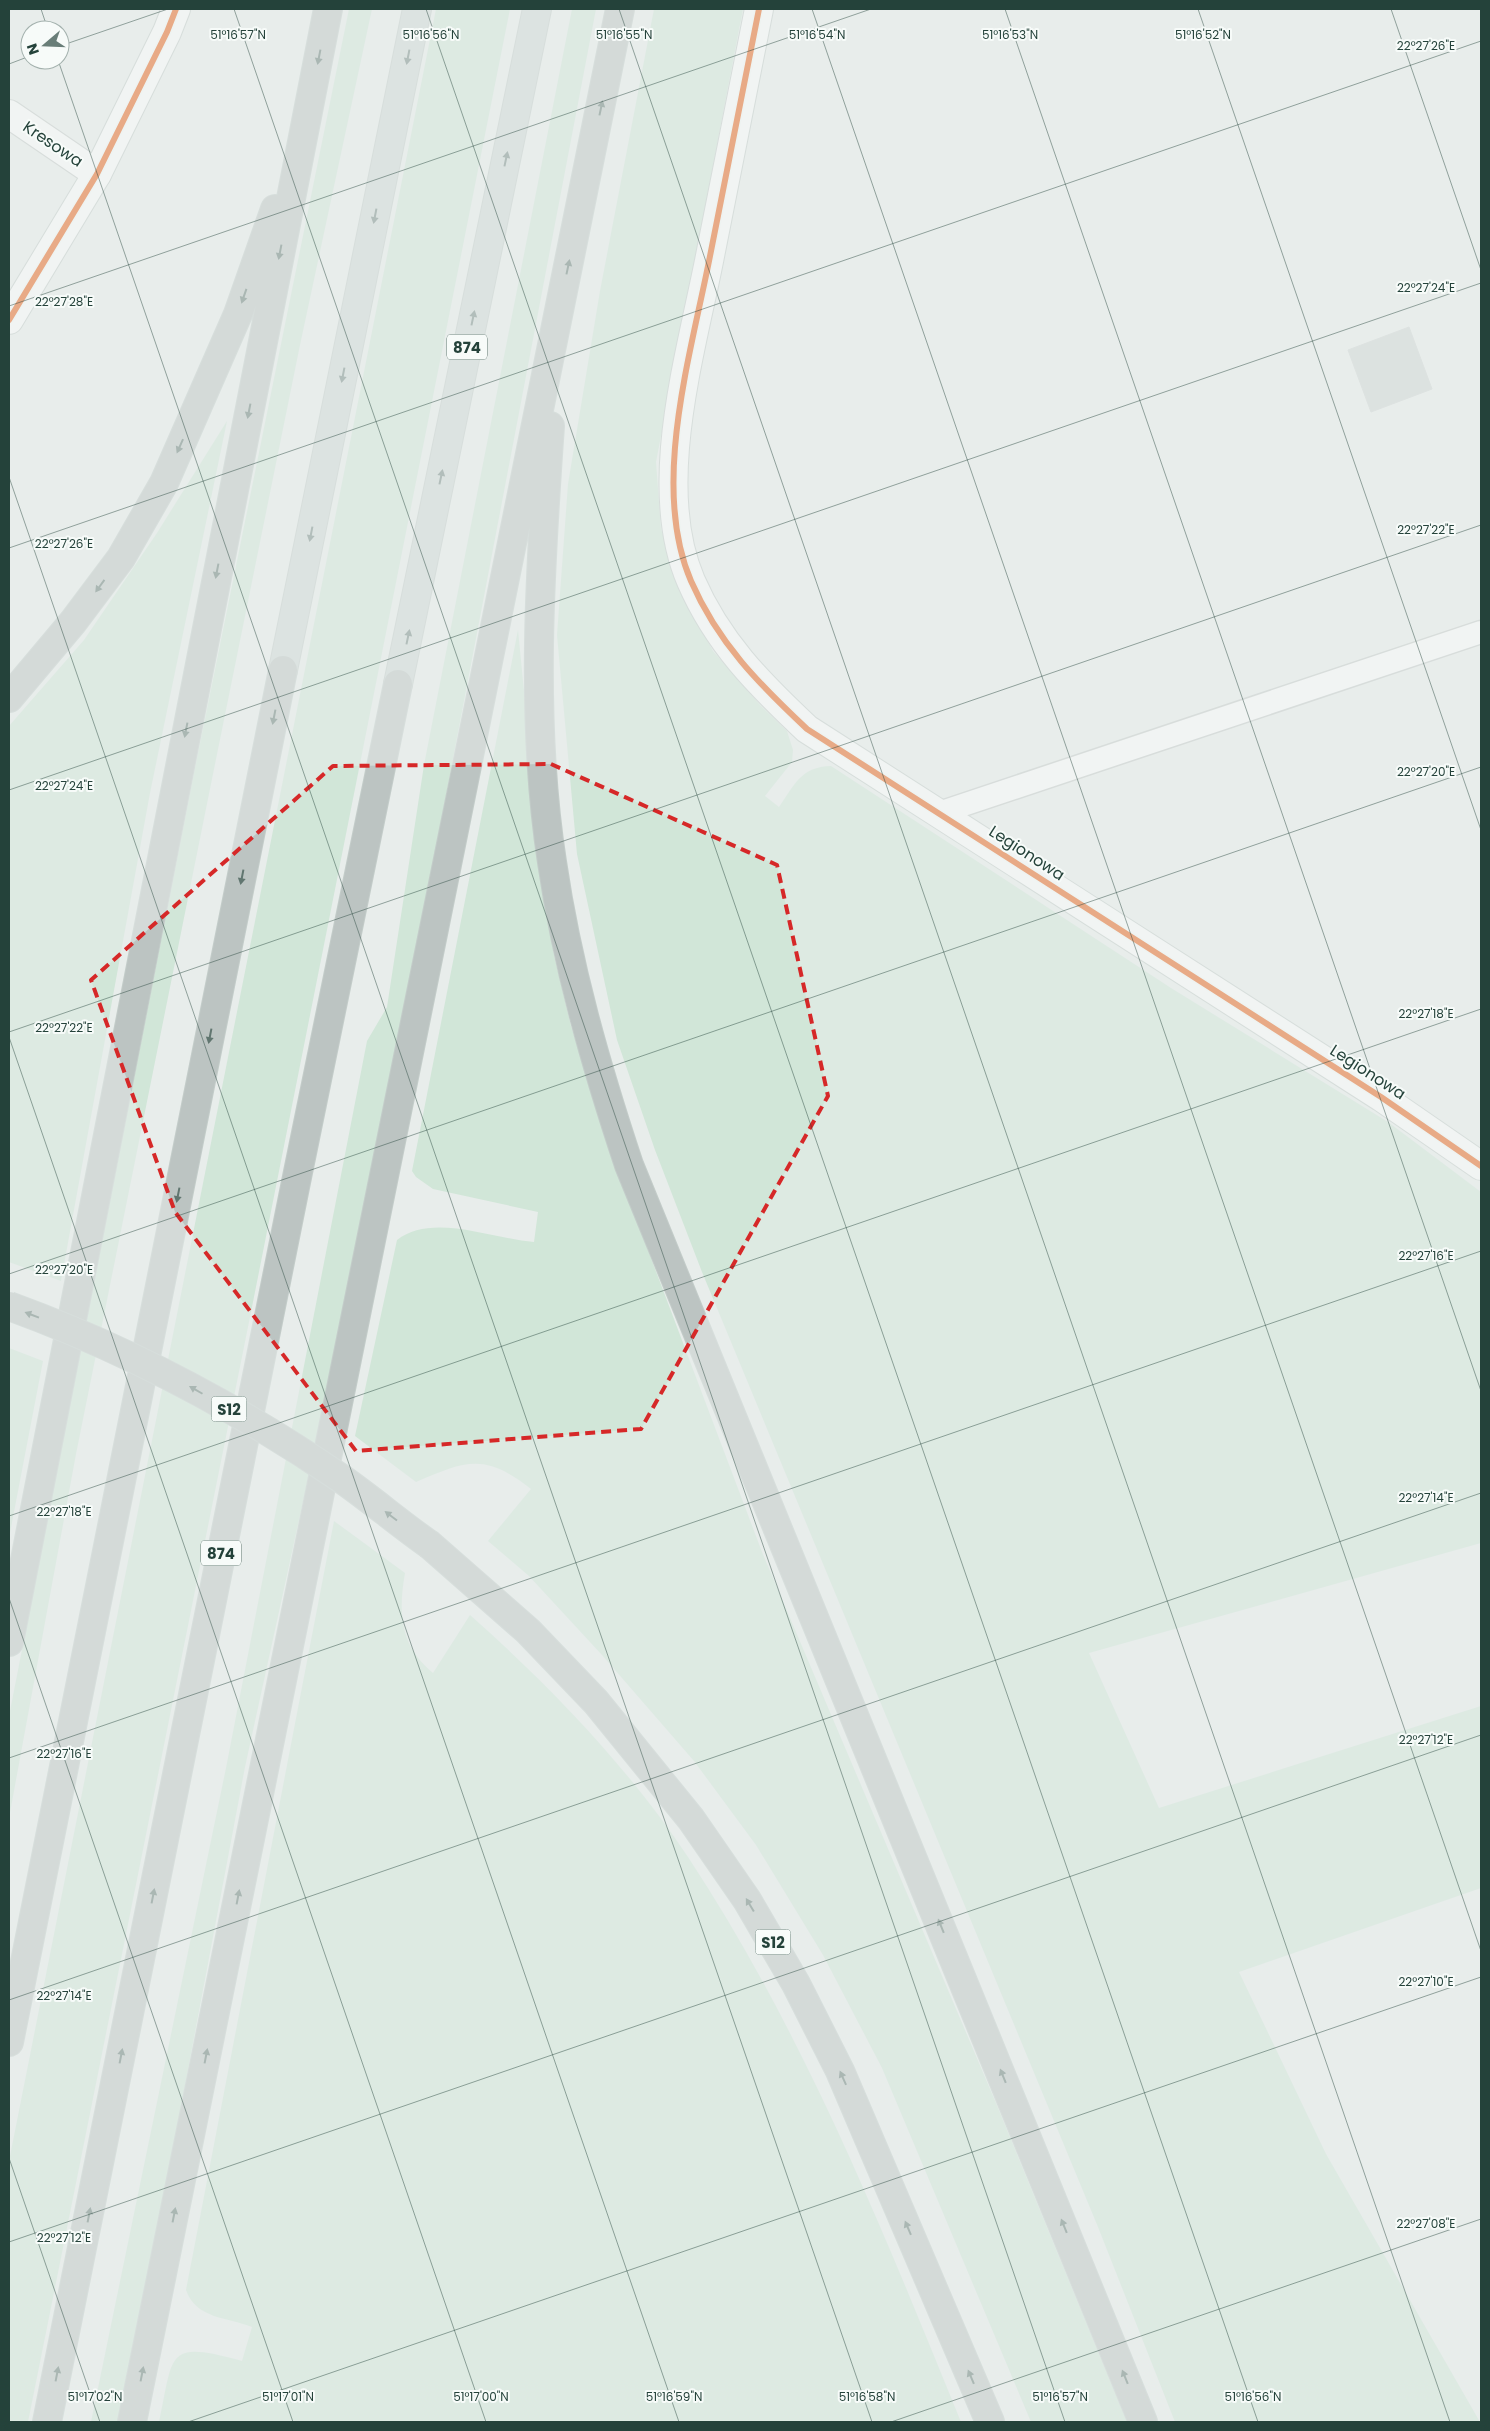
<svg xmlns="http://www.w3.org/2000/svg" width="1490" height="2431" font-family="Poppins,sans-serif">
	<rect width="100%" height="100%" fill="#e8edeb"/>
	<path fill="#d1e6d8" d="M 349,9 L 372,9 L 300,345 L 213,774 L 76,1454 L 9,1818 L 9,1716 L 195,768 Z
		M 436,9 L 510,9 L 251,1312 L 28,2422 L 9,2422 L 9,2161 Z
		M 572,9 L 596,9 L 415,958 L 322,1415 L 245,1767 L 167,2181 L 118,2422 L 91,2422 L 226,1768 L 367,1041 L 387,1007 L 424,765 Z
		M 654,9 L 743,9 L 656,462 L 661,529 L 683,595 L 713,651 L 761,706 L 787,731 L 793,750 L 792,762 L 765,796 L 779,807 C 795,784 801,767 831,766 L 1171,988 L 1388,1122 L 1481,1192 L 1481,1543 L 1089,1653 L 1159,1808 L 1481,1706 L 1481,1888 L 1239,1972 L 1326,2154 L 1480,2422 L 1175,2422 L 1098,2227 L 702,1272 L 655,1150 L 617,1040 L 577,854 L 557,635 L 568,484 L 600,291 Z
		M 227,421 L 150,793 L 61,1281 L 9,1262 L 9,726 L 84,640 L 157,533 Z
		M 518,630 L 544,895 L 554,955 L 571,1026 L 609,1147 L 762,1552 L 996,2103 L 1127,2422 L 1031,2422 L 882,2068 L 823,1955 L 756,1845 L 694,1761 L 602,1655 L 529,1576 L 488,1541 L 531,1489 C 485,1453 467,1460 416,1482 L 355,1436 L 397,1240 C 432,1212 493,1239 534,1242 L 538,1212 L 433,1189 L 416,1177 L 412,1171 Z
		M 9,1348 L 43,1361 L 9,1538 Z
		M 334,1521 L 405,1573 C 398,1613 400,1646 433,1673 L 470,1615 C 551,1687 628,1767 688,1857 C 804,2033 882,2228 961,2422 L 159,2422 C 174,2353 165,2340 242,2361 L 252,2327 C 227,2317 196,2319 186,2290 Z"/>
	<path fill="#cfd4d2" stroke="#d1d6d4" d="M 1409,327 L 1432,389 L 1371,412 L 1348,350 Z"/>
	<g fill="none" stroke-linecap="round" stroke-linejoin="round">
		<defs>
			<path id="lane" d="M 939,813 L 1481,632"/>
			<path id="street" d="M 9,114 L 97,174"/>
			<path id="secondary" d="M 759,9 C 743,91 726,174 710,256 C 691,354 650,486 691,581 C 718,643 759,684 807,729 L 1381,1097 L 1481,1166
				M 9,320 L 97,174 L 167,32 L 176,9"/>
			<path id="primary" d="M 283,670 L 417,9
				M 398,684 L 537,9"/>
			<path id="highway" d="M 550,426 C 540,568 530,721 552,862 C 567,965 596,1066 629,1165 L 1143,2422
				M 9,698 L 73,622 L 121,558 L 164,483 L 238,314 L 275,209
				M 430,1545 L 528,1631 L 596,1702 L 691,1819 L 747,1900 L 796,1984 L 840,2071 L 990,2422
				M 9,1642 L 328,9
				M 9,2042 L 283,670
				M 47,2422 L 296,1182 L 398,684
				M 132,2422 L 620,9"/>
		</defs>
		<use href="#lane" stroke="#c5cac8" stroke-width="25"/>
		<use href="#street" stroke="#c5cac8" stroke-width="30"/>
		<use href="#secondary" stroke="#c3cbc8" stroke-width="30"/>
		<use href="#primary" stroke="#c3ccc9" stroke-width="30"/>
		<use href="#highway" stroke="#c3ccc9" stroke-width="30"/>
		<use href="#lane" stroke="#fcfcfc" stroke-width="22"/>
		<use href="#street" stroke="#fcfcfc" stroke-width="28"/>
		<use href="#secondary" stroke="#fcfcfc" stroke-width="28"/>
		<use href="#primary" stroke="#cfd7d5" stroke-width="28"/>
		<use href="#highway" stroke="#bcc4c2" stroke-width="28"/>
		<defs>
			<path id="highway-bridge" d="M 9,1306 C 127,1349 238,1408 342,1479 C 372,1500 400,1524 430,1545"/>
		</defs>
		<use href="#highway-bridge" stroke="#c3ccc9" stroke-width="30" stroke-linecap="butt"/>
		<use href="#highway-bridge" stroke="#bcc4c2" stroke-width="28"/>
		<defs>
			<path id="cycleway" d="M 759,9 C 743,91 726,174 710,256 C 691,354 650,486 691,581 C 718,643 759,684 807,729 L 1381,1097 L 1481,1166
				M 9,320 L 97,174 L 167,32 L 176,9"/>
		</defs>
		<use href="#cycleway" stroke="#f7fbf9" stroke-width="9"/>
		<use href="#cycleway" stroke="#e8590c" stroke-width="6"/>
	</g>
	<defs><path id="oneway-solid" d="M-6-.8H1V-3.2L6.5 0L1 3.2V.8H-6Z" transform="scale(1.25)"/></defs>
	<g fill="#617670">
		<use href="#oneway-solid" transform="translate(319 57) rotate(101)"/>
		<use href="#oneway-solid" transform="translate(601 108) rotate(-78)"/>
		<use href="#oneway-solid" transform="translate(280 252) rotate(101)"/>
		<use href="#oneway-solid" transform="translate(568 267) rotate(-78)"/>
		<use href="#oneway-solid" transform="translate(244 296) rotate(109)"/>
		<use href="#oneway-solid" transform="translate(249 411) rotate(101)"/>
		<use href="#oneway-solid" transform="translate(180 446) rotate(114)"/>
		<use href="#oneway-solid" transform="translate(217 571) rotate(101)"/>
		<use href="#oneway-solid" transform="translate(100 586) rotate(126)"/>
		<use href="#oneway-solid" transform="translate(274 717) rotate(101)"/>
		<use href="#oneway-solid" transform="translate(186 730) rotate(101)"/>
		<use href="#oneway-solid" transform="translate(242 877) rotate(101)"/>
		<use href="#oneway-solid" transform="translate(210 1036) rotate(101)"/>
		<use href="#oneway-solid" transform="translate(178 1195) rotate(101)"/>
		<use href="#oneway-solid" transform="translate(32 1315) rotate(-159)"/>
		<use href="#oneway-solid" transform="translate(196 1390) rotate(-150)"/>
		<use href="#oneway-solid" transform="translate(391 1516) rotate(-143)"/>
		<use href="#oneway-solid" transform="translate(153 1896) rotate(-79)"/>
		<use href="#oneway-solid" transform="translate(238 1897) rotate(-79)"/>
		<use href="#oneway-solid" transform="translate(750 1905) rotate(-121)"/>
		<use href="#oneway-solid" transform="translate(941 1926) rotate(-112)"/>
		<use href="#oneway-solid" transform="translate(121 2056) rotate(-79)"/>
		<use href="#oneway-solid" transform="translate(206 2056) rotate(-79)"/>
		<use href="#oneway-solid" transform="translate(1003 2076) rotate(-112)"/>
		<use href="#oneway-solid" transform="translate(843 2078) rotate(-114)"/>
		<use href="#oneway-solid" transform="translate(89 2215) rotate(-79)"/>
		<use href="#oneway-solid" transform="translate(174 2215) rotate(-79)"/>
		<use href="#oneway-solid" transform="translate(1064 2226) rotate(-112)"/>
		<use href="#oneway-solid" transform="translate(908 2228) rotate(-113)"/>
		<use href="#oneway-solid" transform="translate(57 2374) rotate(-79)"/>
		<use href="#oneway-solid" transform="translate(142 2374) rotate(-79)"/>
		<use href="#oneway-solid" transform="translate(971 2377) rotate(-113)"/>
		<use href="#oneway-solid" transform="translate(1125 2377) rotate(-112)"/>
	</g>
	<g fill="#718580">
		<use href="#oneway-solid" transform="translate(408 57) rotate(101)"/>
		<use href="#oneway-solid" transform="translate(506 159) rotate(-78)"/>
		<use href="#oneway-solid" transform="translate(375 216) rotate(101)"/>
		<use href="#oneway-solid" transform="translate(473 318) rotate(-78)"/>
		<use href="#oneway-solid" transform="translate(343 375) rotate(101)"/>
		<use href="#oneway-solid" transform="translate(441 477) rotate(-78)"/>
		<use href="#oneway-solid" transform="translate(311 534) rotate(101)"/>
		<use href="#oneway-solid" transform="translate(408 637) rotate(-78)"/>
	</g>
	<path d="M0 0H1490V2431H0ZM 551,764 L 777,865 L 828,1096 L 641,1429 L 356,1451 L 175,1212 L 91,980 L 333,766 Z" fill="#e8edeb" fill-opacity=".55" fill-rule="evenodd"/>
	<path fill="none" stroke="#d62828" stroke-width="4" stroke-dasharray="10 6" stroke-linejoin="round" d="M 551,764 L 777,865 L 828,1096 L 641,1429 L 356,1451 L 175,1212 L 91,980 L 333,766 Z"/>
	<path fill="none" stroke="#24423a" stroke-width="1" stroke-opacity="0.45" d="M 41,9 L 48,30M 234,9 L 1065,2422M 426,9 L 1258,2422M 619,9 L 1450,2422M 812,9 L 1481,1951M 1005,9 L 1481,1391M 1198,9 L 1481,830M 1391,9 L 1481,270M 60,46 L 168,9M 58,60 L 872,2422M 9,64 L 30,56M 9,306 L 871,9M 9,477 L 679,2422M 9,548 L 1481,41M 9,790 L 1481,283M 9,1032 L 1481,525M 9,1037 L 486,2422M 9,1274 L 1481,767M 9,1516 L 1481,1009M 9,1598 L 293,2422M 9,1758 L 1481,1251M 9,2000 L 1481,1493M 9,2158 L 100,2422M 9,2242 L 1481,1735M 188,2422 L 1481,1977M 891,2422 L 1481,2219"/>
	<g text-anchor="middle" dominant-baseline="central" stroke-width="4" stroke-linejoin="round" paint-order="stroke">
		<g fill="#f7fbf9" stroke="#637a73" stroke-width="1">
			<rect x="447" y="334.5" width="40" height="25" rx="4"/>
			<rect x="211.5" y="1396.5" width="35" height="25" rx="4"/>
			<rect x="201" y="1540.5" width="40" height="25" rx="4"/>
			<rect x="755.5" y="1929.5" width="35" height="25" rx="4"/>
		</g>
		<g font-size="15" font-weight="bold" fill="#24423a">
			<text x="467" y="347">874</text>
			<text x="229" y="1409">S12</text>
			<text x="221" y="1553">874</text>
			<text x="773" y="1942">S12</text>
		</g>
		<g font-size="16" fill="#24423a" stroke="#f7fbf9">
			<text transform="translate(53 144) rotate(34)">Kresowa</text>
			<text transform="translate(1027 853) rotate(33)">Legionowa</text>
			<text transform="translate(1368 1072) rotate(33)">Legionowa</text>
		</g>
	</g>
	<g font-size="12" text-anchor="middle" fill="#24423a" stroke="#f7fbf9" stroke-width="4" stroke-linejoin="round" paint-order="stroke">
		<text x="817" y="39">51°16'54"N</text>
		<text x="1203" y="39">51°16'52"N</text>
		<text x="238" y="39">51°16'57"N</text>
		<text x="431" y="39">51°16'56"N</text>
		<text x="624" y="39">51°16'55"N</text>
		<text x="1010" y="39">51°16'53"N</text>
		<text x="1426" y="50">22°27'26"E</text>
		<text x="1426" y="292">22°27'24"E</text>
		<text x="64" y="306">22°27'28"E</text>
		<text x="1426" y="534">22°27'22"E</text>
		<text x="64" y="548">22°27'26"E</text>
		<text x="1426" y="776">22°27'20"E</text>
		<text x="64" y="790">22°27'24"E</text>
		<text x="1426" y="1018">22°27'18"E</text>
		<text x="64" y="1032">22°27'22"E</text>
		<text x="1426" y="1260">22°27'16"E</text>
		<text x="64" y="1274">22°27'20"E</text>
		<text x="1426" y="1502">22°27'14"E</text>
		<text x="64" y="1516">22°27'18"E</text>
		<text x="1426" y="1744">22°27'12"E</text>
		<text x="64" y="1758">22°27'16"E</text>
		<text x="1426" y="1986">22°27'10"E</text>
		<text x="64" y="2000">22°27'14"E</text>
		<text x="1426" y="2228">22°27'08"E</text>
		<text x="64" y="2242">22°27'12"E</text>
		<text x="95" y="2401">51°17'02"N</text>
		<text x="288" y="2401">51°17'01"N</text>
		<text x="481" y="2401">51°17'00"N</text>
		<text x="674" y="2401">51°16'59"N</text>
		<text x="867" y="2401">51°16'58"N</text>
		<text x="1060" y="2401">51°16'57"N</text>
		<text x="1253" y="2401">51°16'56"N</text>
	</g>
	<rect width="1490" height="2431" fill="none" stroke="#24423a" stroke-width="20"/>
	<g transform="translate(45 45) rotate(251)"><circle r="24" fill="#f7fbf9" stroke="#a3b1ad"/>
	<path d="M0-4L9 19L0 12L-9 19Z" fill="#697e78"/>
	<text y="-8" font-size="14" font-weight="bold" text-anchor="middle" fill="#24423a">N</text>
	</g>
</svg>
